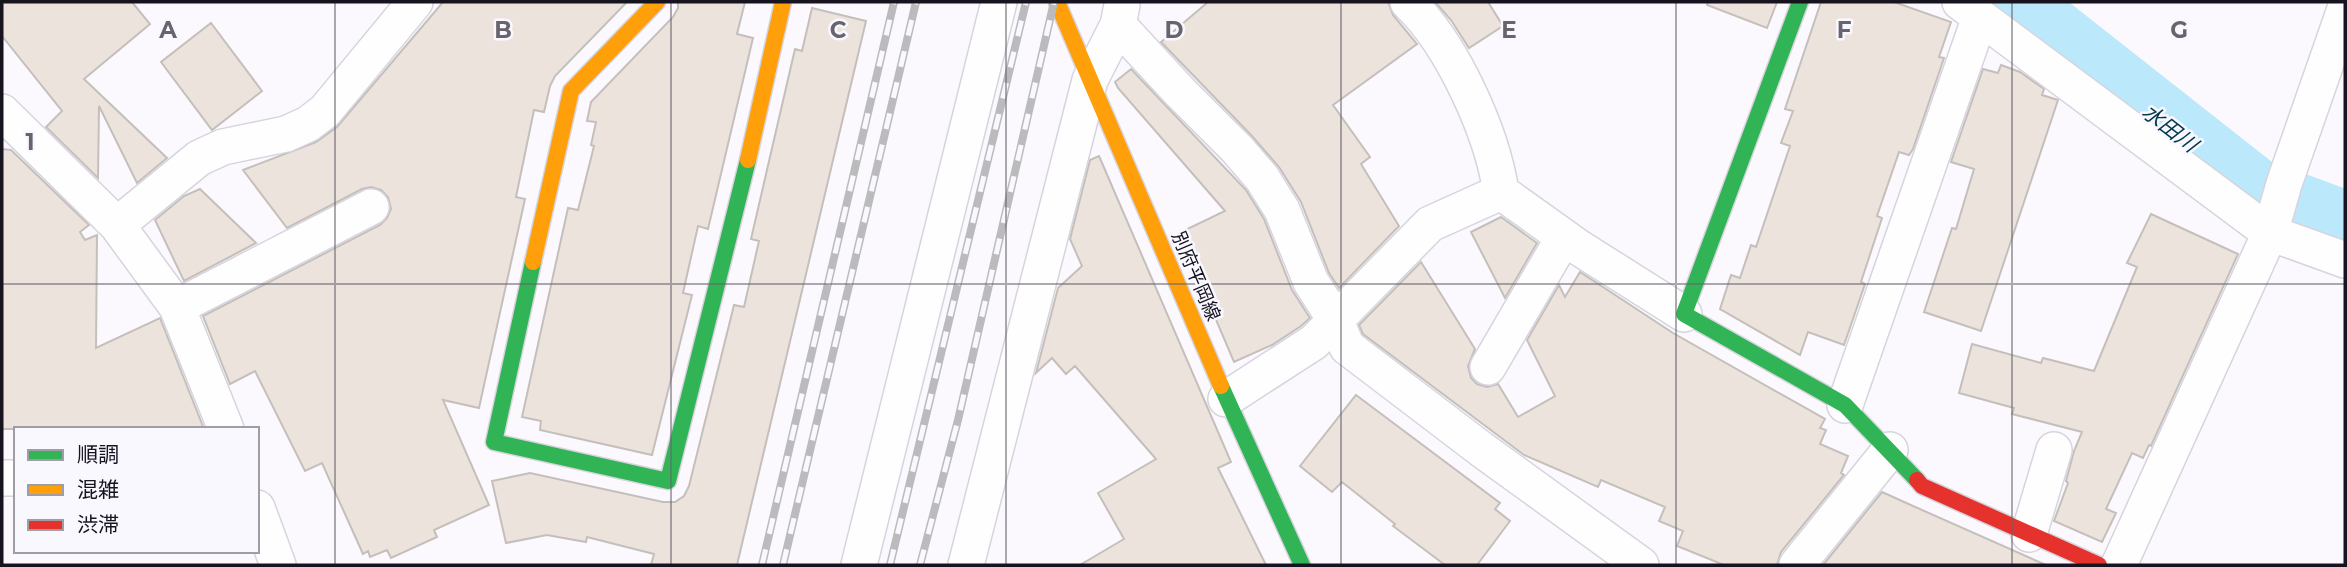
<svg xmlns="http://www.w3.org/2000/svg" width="2347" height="567" font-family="Montserrat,'Noto Sans JP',sans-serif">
	<rect width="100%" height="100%" fill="#fbf9fe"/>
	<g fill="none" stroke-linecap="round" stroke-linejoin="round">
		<path stroke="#bce8fb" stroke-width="74" d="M 2009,2 L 2253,194 L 2345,228"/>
	</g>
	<path fill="#ece3dc" stroke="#c5bfbc" stroke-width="2" d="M 2,2 L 132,2 L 150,24 L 84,79 L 167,158 L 137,183 L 99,106 L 98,178 L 46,127 L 62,111 L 2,36 Z
		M 443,2 L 627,2 L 555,76 L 550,86 L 544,112 L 534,110 L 516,197 L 525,199 L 479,408 L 443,400 L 489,505 L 434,530 L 437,537 L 391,558 L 387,550 L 370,557 L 368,551 L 363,554 L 322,463 L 305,471 L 255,371 L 230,384 L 203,316 L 380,225 L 387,218 L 391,209 L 388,197 L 381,190 L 371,187 L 362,189 L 287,228 L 243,170 L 316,142 L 337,127 Z
		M 678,2 L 745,2 L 737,34 L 753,38 L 708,229 L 698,226 L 683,293 L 692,295 L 652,455 L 540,430 L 541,421 L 522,417 L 568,208 L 578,210 L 594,146 L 591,145 L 596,122 L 587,121 L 591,102 L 673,17 L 678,8 Z
		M 1208,2 L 1388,2 L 1393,15 L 1417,44 L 1333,105 L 1370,157 L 1361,164 L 1399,226 L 1339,288 L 1329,273 L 1301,202 L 1279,167 L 1251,135 L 1161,42 Z
		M 1435,2 L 1488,2 L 1503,26 L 1469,48 L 1451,20 Z
		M 1708,2 L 1777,2 L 1767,28 L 1707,5 Z
		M 1821,2 L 1894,2 L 1951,22 L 1939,57 L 1944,58 L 1913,149 L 1909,155 L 1899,152 L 1877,216 L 1882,218 L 1861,282 L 1865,284 L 1844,345 L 1808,332 L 1800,355 L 1720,309 L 1731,275 L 1740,278 L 1751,245 L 1756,247 L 1790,146 L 1781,143 L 1793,111 L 1785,109 Z
		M 812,8 L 866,21 L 737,565 L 651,565 L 654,554 L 587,537 L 586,542 L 547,535 L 506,543 L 492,481 L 530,473 L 663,502 L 675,502 L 684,496 L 689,486 L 734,305 L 744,307 L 759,241 L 751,239 L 795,49 L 802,51 Z
		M 211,23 L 262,91 L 212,130 L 161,62 Z
		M 2001,65 L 2020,72 L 2044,89 L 2042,95 L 2058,100 L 1981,331 L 1924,312 L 1952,228 L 1956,229 L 1974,169 L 1951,162 L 1983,69 L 1998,73 Z
		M 1131,69 L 1246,190 L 1264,219 L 1292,290 L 1310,318 L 1301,326 L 1272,345 L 1234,362 L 1179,233 L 1225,211 L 1118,88 L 1115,82 Z
		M 2,149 L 11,150 L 89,225 L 80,232 L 85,240 L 97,235 L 96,348 L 160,318 L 204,429 L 2,429 Z
		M 1099,156 L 1231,462 L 1218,468 L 1266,565 L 1080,565 L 1124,539 L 1098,493 L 1156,459 L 1075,366 L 1066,374 L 1052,358 L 1036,373 L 1058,288 L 1082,266 L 1070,239 L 1090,160 Z
		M 200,189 L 256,243 L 184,281 L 155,220 L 184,196 Z
		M 2151,214 L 2238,254 L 2151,446 L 2149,445 L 2143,458 L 2132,453 L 2106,509 L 2116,513 L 2102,542 L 2054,521 L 2068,483 L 2066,481 L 2074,451 L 2082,432 L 2012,414 L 2014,408 L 1959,393 L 1972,344 L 2041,363 L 2043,358 L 2094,371 L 2137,267 L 2127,263 Z
		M 1501,217 L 1537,243 L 1505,298 L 1471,232 Z
		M 1421,262 L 1475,349 L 1468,366 L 1471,378 L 1477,384 L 1487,387 L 1498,384 L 1518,417 L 1555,396 L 1527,340 L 1559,285 L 1565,297 L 1580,272 L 1673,333 L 1825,419 L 1820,428 L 1826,430 L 1820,444 L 1848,456 L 1841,473 L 1844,475 L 1781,552 L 1777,565 L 1724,565 L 1677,546 L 1683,531 L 1659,521 L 1665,507 L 1601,480 L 1598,487 L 1524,455 L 1363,334 L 1359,325 Z
		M 1356,395 L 1500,503 L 1495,509 L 1510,521 L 1477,565 L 1445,565 L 1393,526 L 1395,524 L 1342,482 L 1332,492 L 1300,466 Z
		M 1882,492 L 1913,506 L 2046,565 L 1823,565 Z"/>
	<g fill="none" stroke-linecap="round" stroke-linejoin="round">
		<defs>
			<path id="street" d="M 1408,2 C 1452,44 1492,132 1501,192 L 1578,247 L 1684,314
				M 1960,2 L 2270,233 L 2345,260
				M 1118,25 L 1181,93 L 1237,149 L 1262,178 L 1282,210 L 1311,282 L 1336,321 L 1347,347 L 1481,449 L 1641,565
				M 2,112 L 117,225 L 177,307 L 226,429
				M 117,225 L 199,158 L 223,147 L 286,134 L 308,124 L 325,111 L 415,2
				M 177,307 L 371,207
				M 1488,367 L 1564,237
				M 1226,399 L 1314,342 L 1430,224 L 1501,192
				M 1845,405 L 1980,17
				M 2,478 L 16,478
				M 257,508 L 278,565
				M 2029,534 L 2054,450
				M 859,565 L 999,2
				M 966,565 L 1090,80 L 1118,25 L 1122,5
				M 1797,565 L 1890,450
				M 2119,565 L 2270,233 L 2284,184 L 2345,9"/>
			<path id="fast" d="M 1800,2 L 1684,314 L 1845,405 L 1917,480
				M 533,262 L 494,442 L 668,481 L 748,160
				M 1221,386 L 1302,565"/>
			<path id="slow" d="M 1057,2 L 1221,386
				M 748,160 L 783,2
				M 533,262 L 571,91 L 657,2"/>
			<path id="jam" d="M 1917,480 L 1922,486 L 2099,565"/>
		</defs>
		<use href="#street" stroke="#d6d4dd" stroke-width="38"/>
		<use href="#fast" stroke="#d6d4dd" stroke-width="19"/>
		<use href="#slow" stroke="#d6d4dd" stroke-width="19"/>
		<use href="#jam" stroke="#d6d4dd" stroke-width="19"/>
		<use href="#street" stroke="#fefeff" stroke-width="35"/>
		<use href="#fast" stroke="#30b455" stroke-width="16"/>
		<use href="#slow" stroke="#ff9f0a" stroke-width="16"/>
		<use href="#jam" stroke="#e5322d" stroke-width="16"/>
		<defs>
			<path id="rail" d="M 762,565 L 894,2
				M 783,565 L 916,2
				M 890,565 L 1026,2
				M 920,565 L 958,420 L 1054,2"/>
		</defs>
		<use href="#rail" stroke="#bbbbbd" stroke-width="8"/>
		<use href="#rail" stroke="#faf8ff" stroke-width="5" stroke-dasharray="16" stroke-linecap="butt"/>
	</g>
	<path fill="none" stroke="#67646e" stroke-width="2" stroke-opacity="0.55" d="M 335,2 L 335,565M 671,2 L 671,565M 1006,2 L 1006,565M 1341,2 L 1341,565M 1676,2 L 1676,565M 2012,2 L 2012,565M 2,284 L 2345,284"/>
	<g text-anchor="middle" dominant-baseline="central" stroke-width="5" stroke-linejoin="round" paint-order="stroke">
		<g font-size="19" fill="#171420" stroke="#faf8ff">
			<text transform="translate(1196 276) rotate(67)">別府平岡線</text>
		</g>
		<g font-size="21" font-style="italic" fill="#003a4b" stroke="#faf8ff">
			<text transform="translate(2170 128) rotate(38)">水田川</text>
		</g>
	</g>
	<g font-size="23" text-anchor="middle" font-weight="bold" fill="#67646e" stroke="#faf8ff" stroke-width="5" stroke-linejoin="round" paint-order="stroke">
		<text x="168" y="38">A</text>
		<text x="503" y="38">B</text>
		<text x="838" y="38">C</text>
		<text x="1174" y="38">D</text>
		<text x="1509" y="38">E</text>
		<text x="1844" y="38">F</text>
		<text x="2179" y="38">G</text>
		<text x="30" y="150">1</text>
	</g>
	<rect width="2347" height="567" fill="none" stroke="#171420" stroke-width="7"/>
	<rect x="14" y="427" width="245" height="126" fill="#faf8ff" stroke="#9f9da6" stroke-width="2"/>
	<rect x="28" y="450" width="35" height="10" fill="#30b455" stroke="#9f9da6" stroke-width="2"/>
	<text x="77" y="462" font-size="21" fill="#171420">順調</text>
	<rect x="28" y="485" width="35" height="10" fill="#ff9f0a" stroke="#9f9da6" stroke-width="2"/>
	<text x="77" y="497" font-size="21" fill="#171420">混雑</text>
	<rect x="28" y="520" width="35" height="10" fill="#e5322d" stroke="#9f9da6" stroke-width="2"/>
	<text x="77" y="532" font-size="21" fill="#171420">渋滞</text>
</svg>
